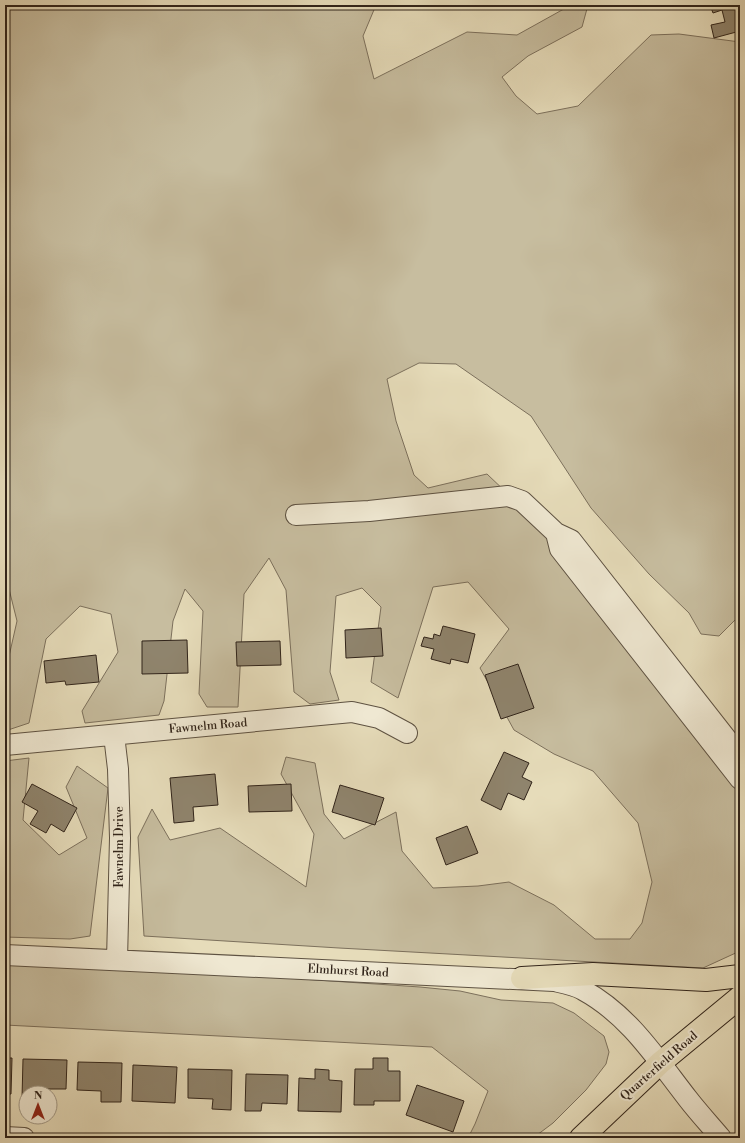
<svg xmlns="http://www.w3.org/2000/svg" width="745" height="1143" font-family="'Libre Bodoni',serif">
	<rect width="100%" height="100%" fill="#e6dcba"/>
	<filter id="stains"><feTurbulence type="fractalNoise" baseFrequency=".005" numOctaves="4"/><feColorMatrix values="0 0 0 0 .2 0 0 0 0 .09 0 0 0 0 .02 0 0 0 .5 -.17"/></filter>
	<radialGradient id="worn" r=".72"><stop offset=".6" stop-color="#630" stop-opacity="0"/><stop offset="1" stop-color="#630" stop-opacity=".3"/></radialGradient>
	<path fill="#c7bd9f" stroke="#7c705c" d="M 5,5 L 376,5 L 363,36 L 374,79 L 467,32 L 517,35 L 571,5 L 588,5 L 582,27 L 528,56 L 502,77 L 516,96 L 537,114 L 578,106 L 651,35 L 679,34 L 740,42 L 740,619 L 737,618 L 719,636 L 701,634 L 689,613 L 649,574 L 591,508 L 531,416 L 456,364 L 419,363 L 387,379 L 396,421 L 414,475 L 428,488 L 487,474 L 572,555 L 740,767 L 740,951 L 703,968 L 339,948 L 144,936 L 138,837 L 152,809 L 170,840 L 220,828 L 306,887 L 314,834 L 281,774 L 286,757 L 315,763 L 324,814 L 344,839 L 396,812 L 402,851 L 433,888 L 478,886 L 509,882 L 554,905 L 595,939 L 630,939 L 642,923 L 652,882 L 638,823 L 593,771 L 554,754 L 514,730 L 480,668 L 509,629 L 468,582 L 433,587 L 398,698 L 371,682 L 381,607 L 362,588 L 336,596 L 330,672 L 339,700 L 310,704 L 294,692 L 286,590 L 269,558 L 244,594 L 238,707 L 207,707 L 199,694 L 203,611 L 185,589 L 173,621 L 164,701 L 159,715 L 85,723 L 82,711 L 118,652 L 111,614 L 80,606 L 46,639 L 29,723 L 5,731 L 5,674 L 17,621 L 6,577 L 5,577 Z
		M 29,758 L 23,820 L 59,855 L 87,838 L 66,787 L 77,766 L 108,788 L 90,936 L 70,939 L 5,937 L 5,761 Z
		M 5,964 L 242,975 L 420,987 L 460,991 L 501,1000 L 553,1003 L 574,1013 L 604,1036 L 609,1052 L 606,1064 L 586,1090 L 553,1123 L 533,1138 L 468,1138 L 475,1124 L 488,1091 L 432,1047 L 5,1025 Z"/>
	<path fill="#8f846d" stroke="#31241a" d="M 710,5 L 740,5 L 740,31 L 714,38 L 711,25 L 725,22 L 722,10 L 713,13 Z
		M 443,626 L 475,634 L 468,663 L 451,659 L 450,664 L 431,659 L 434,649 L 421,646 L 424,637 L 433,639 L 434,634 L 440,636 Z
		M 381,628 L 383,656 L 346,658 L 345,630 Z
		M 187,640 L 188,673 L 142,674 L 142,641 Z
		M 280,641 L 281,665 L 237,666 L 236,642 Z
		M 96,655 L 99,682 L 66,685 L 65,681 L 46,683 L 44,661 Z
		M 518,664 L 534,708 L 501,719 L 485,675 Z
		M 504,752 L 529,763 L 522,777 L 532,782 L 524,800 L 508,793 L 501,810 L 481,800 Z
		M 215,774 L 218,805 L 193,807 L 194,821 L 174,823 L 170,778 Z
		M 32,784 L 77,808 L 64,832 L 51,824 L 46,833 L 30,824 L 38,811 L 22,802 Z
		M 291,784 L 292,811 L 249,812 L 248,786 Z
		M 340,785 L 384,798 L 375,825 L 332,812 Z
		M 467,826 L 478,853 L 446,865 L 436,838 Z
		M 5,1058 L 12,1058 L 11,1094 L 5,1094 Z
		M 373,1058 L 388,1058 L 388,1071 L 400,1071 L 400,1101 L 374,1101 L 374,1105 L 354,1105 L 355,1069 L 373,1069 Z
		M 23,1059 L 67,1060 L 66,1089 L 41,1089 L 41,1093 L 26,1093 L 26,1098 L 22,1098 Z
		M 78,1062 L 122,1063 L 121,1102 L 101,1102 L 101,1091 L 77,1090 Z
		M 133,1065 L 177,1067 L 175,1103 L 132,1101 Z
		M 188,1069 L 232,1070 L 231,1110 L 212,1109 L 213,1099 L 188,1098 Z
		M 315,1069 L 329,1070 L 329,1080 L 342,1081 L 341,1112 L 298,1111 L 299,1078 L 315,1079 Z
		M 246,1074 L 288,1075 L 287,1104 L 262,1103 L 261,1111 L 245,1111 Z
		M 417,1085 L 464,1101 L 453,1132 L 406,1115 Z"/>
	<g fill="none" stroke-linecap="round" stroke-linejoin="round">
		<defs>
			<path id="minor" d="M 296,515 L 369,511 L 508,496 L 522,501 L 556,533
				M 114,735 L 118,769 L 120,838 L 117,960
				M 5,745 L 352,712 L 379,718 L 407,733
				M 740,756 L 571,540 L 556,533 L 560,549 L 740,779
				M 5,955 L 554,981 C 563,983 575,985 583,990 C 629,1015 656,1058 688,1099 C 698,1112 710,1125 721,1138
				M 5,1137 L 24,1138"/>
			<path id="major" d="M 522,978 L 593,974 L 706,980 L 740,976
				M 581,1138 L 660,1063 L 740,997"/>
		</defs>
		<use href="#minor" stroke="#5e5242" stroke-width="22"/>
		<use href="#major" stroke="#31241a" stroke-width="24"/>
		<use href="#minor" stroke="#efe8d2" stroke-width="20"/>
		<use href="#major" stroke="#e6dcba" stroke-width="22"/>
	</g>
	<g text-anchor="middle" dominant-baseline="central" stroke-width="4" stroke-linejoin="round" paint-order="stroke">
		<g font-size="12" fill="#31241a" stroke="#efe8d2">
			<text transform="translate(208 726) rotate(-5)">Fawnelm Road</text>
			<text transform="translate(119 847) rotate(-90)">Fawnelm Drive</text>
			<text transform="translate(348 971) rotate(3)">Elmhurst Road</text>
			<text transform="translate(659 1066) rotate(-41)">Quarterfield Road</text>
		</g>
	</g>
	<rect width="745" height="1143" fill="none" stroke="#e6dcba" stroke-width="20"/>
	<rect x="6" y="6" width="733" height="1131" fill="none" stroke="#31241a" stroke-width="2"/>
	<rect x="10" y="10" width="725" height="1123" fill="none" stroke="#31241a"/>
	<g transform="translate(38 1105)"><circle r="19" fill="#efe8d2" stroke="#a39a88"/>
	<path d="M0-3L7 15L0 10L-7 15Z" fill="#8f2418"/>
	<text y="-6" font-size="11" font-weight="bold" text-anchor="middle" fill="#31241a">N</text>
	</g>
	<rect width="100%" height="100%" filter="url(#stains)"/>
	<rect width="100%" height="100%" fill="url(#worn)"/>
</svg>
